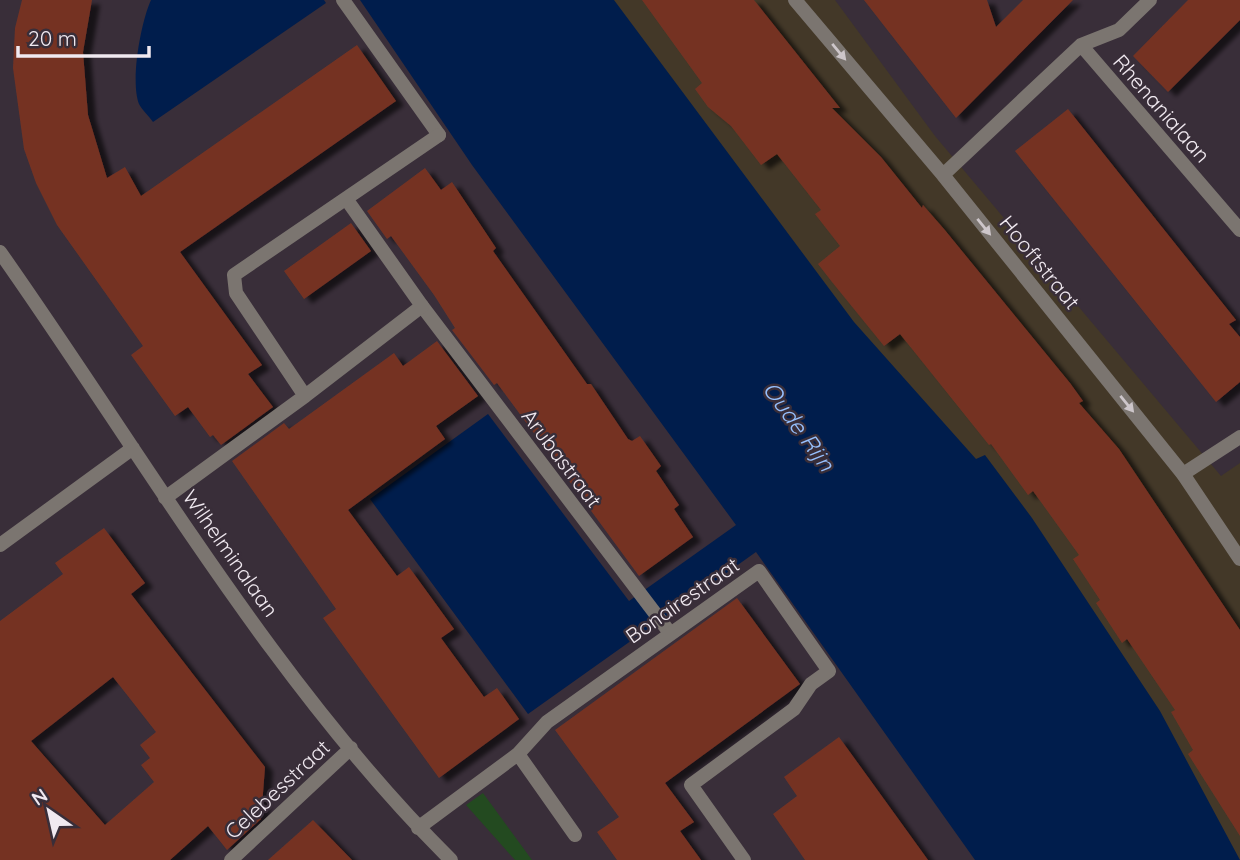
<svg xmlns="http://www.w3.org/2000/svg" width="1240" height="860" font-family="Quicksand,sans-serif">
	<defs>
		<filter id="shadow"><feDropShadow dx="8" dy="4.5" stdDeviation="2" flood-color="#0009"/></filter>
	</defs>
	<rect width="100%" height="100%" fill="#392e39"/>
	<path fill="#433828" d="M 593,0 L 835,0 L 935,136 L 1221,476 L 1240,463 L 1240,860 L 1193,860 Z"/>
	<path fill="#234a20" d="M 483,793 L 532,860 L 515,860 L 466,805 Z"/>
	<path fill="#001d4c" d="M 151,0 L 324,0 L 326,3 L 153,122 C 149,116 142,110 139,104 C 130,81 141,22 151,0 Z
		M 360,0 L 614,0 L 854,322 L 976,459 L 985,455 L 1032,518 L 1160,711 L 1240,860 L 975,860 L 756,552 L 528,714 L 370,499 L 488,414 L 629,601 L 736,525 L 472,165 Z"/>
	<path fill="#743324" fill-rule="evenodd" filter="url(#shadow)" d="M 22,0 L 92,0 L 83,52 L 88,115 L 107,178 L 125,167 L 141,196 L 357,45 L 396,101 L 180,252 L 262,365 L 248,374 L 273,407 L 221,445 L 213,435 L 210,437 L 188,407 L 175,416 L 131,355 L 143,346 L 57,225 L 36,183 L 24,149 L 13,68 L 15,28 Z
		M 642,0 L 754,0 L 840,108 L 832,108 L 881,157 L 922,208 L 923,205 L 944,229 L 1070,383 L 1083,401 L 1079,403 L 1119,449 L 1240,630 L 1240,836 L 1188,754 L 1193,750 L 1171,712 L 1175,710 L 1127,639 L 1122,643 L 1096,603 L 1100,600 L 1073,559 L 1079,555 L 1033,491 L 1028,495 L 991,444 L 989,445 L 900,334 L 884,346 L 832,282 L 818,264 L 840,246 L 815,214 L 821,210 L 777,154 L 761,165 L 731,126 L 708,107 L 695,89 L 702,83 Z
		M 864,0 L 987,0 L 996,27 L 1023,0 L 1073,0 L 956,118 Z
		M 1188,0 L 1240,0 L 1240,20 L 1168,92 L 1133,56 Z
		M 1068,109 L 1236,320 L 1229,324 L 1240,337 L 1240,382 L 1216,402 L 1015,151 Z
		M 425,168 L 441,190 L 452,182 L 496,248 L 493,251 L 587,384 L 591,384 L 628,439 L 632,441 L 640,436 L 661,466 L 656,471 L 679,505 L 674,509 L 693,537 L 639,576 L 497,383 L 494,385 L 452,330 L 455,328 L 434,295 L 391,236 L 387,239 L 367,211 Z
		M 351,223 L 371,251 L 304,299 L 284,271 Z
		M 437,341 L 478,396 L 436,426 L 445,439 L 348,510 L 397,576 L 409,567 L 454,629 L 441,638 L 484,697 L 497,688 L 519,719 L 439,778 L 323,618 L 336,609 L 232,461 L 284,423 L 289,429 L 394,353 L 403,366 Z
		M 104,528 L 145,583 L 131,594 L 265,767 L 261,819 L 227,850 L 208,826 L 170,860 L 0,860 L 0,621 L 63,574 L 55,563 ZM 113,677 L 156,732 L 140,745 L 150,758 L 141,765 L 154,782 L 105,825 L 31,741 Z
		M 737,598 L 800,684 L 665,783 L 694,822 L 680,831 L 701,860 L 617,860 L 597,832 L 619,817 L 555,730 Z
		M 839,737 L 868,777 L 928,860 L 805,860 L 773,814 L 797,796 L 784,777 Z
		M 313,820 L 352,860 L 268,860 Z"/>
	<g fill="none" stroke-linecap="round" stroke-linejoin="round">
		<path stroke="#7b7570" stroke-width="14" d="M 343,0 L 439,135
			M 422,306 L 670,633
			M 1183,474 L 1240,437"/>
		<path stroke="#7b7570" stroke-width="14" d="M 795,0 L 943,175 L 1183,474 L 1240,559
			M 1081,45 L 1240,230
			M 943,175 L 1081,45 L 1119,30 L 1150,0
			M 0,252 C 143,455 273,683 451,860
			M 305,396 L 422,306 L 347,200
			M 165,498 L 305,396 L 236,293 L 234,275 L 439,135
			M 0,545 L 133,448
			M 518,754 L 547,722 L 759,571 L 829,671 L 811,684 L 794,709 L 691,785 L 744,860
			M 418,828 L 518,754 L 575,835
			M 231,860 L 351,748"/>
	</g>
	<defs><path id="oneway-solid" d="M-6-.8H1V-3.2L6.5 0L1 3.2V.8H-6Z" transform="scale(1.75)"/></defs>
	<g fill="#cdc6ca">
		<use href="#oneway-solid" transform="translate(839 52) rotate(50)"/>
		<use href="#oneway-solid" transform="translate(984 227) rotate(51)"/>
		<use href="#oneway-solid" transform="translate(1127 404) rotate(51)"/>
	</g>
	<g text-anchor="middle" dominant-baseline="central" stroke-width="5" stroke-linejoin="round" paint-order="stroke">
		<g font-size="21" fill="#f0e9f0" stroke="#392e39">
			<text transform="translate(1162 108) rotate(49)">Rhenanialaan</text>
			<text transform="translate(1040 262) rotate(51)">Hooftstraat</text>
			<text transform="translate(562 458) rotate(53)">Arubastraat</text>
			<text transform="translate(231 553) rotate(55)">Wilhelminalaan</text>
			<text transform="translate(682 600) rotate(-35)">Bonairestraat</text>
			<text transform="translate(277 789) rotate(-43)">Celebesstraat</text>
		</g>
		<g font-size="23" font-style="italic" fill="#96c0fe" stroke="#392e39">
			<text transform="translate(799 426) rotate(54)">Oude Rijn</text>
		</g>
	</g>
	<g transform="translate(49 811) rotate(326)" stroke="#392e39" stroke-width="5" paint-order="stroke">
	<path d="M0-5L12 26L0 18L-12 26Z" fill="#f0e9f0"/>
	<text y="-10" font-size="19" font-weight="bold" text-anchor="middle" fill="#f0e9f0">N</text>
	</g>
	<path d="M18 46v10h131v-10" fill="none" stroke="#f0e9f0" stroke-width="3.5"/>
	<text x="28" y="46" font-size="21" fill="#f0e9f0" stroke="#392e39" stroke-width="5" paint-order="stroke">20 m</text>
</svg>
